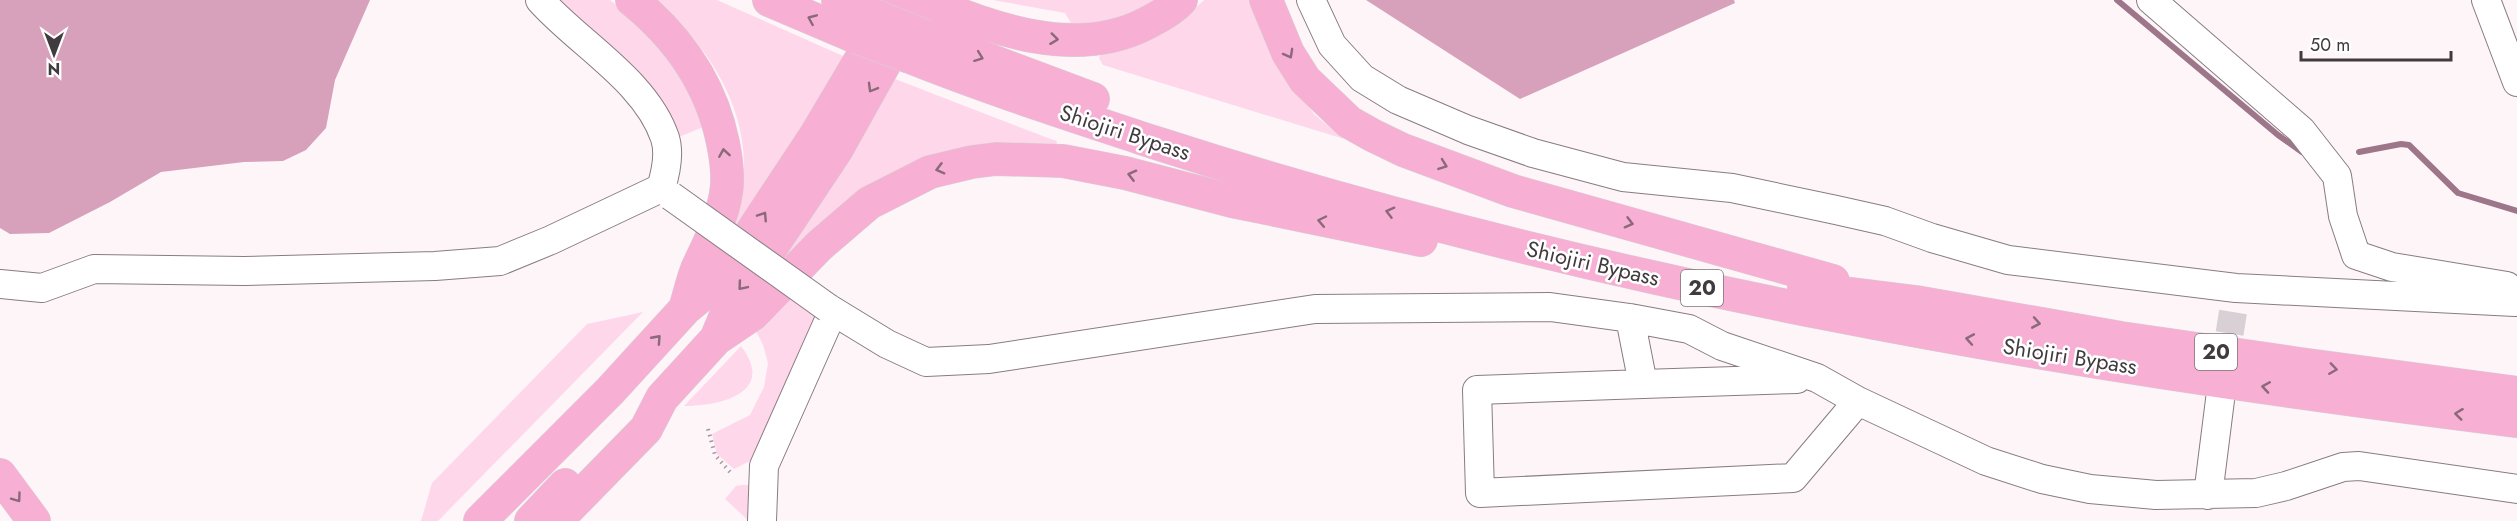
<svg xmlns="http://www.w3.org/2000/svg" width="2517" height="521" font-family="Jost,sans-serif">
	<rect width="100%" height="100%" fill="#fef5f9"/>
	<path fill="#fed8ea" d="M 551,0 L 610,0 L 618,6 L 663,47 L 708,125 L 679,137 Z
		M 655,0 L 717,0 L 850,59 L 740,229 L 732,223 C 739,213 739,200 742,188 C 754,115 709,45 655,0 Z
		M 993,0 L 1164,0 L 1100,24 L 1071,23 L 1065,13 Z
		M 1204,0 L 1255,0 L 1286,77 L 1315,115 L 1344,139 L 1103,65 L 1099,58 L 1102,52 L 1144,43 L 1178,24 Z
		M 895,79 L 1048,138 L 1057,141 L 1056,146 L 995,148 L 784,259 L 854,152 Z
		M 789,294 L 821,316 L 760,456 L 734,469 L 717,454 L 712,434 L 750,415 L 764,387 L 768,363 L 763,345 L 755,329 Z
		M 643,312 L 438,521 L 421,521 L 432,483 L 587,324 Z
		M 741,346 C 777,393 720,406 684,406 Z
		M 742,485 L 749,485 L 755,489 L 749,521 L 725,499 L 736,486 Z"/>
	<path fill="#d7a0bb" d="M 0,0 L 370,0 L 335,80 L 326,128 L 306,150 L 283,161 L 244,162 L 161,172 L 110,202 L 49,233 L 10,234 L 0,228 Z
		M 1366,0 L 1734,0 L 1735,3 L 1520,99 Z"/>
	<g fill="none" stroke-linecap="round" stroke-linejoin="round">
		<path stroke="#9e768a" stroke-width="6" d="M 2117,0 L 2278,135 L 2302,152
			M 2359,152 L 2401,144 L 2409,145 L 2458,193 L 2517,211"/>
		<path stroke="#d8d0d4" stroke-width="28" stroke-dasharray="28 14" stroke-linecap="butt" d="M 2223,375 L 2233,312"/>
		<defs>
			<path id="minor" d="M 1311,0 L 1332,45 L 1362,78 L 1398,100 L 1468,130 L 1533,153 L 1623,177 L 1732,188 L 1836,210 L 1885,221 L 1932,238 L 2008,260 L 2236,288 L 2515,302 L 2517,299
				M 2151,0 L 2301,130 L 2337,176 L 2343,216 L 2356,255 L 2392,267 L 2507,286
				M 2486,0 L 2517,82
				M 0,284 L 42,288 L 94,269 L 244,271 L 435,266 L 500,261 L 551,240 L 661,188 C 666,172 670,154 665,138 C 646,81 578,43 540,0
				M 828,308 L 887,344 L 926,362 L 989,359 L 1315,309 L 1550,307 L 1630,318 L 1689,329 L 1722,346 L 1817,378 L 1858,401 L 1986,461 L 2042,479 L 2090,489 L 2156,495 L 2256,493 L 2286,486 L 2343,467 L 2359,466 L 2517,489
				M 1630,318 L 1643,384 L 1797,379
				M 1643,384 L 1477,390 L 1480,493 L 1793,478 L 1858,401
				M 2208,495 L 2221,392
				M 762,521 L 764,466 L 833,311"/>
			<path id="highway" d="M 632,0 C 678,37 711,84 723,143 C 726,158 729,177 726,193 C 722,220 708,245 697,269 C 692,282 689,296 685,309
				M 769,0 L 856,37
				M 838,0 L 873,15
				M 922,0 C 992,28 1075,61 1147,23 C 1159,17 1172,10 1181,0
				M 1266,0 L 1288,53 L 1305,80 L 1349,122 L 1372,135 L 1403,150 L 1513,191 L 1833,281
				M 925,36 L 1093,99
				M 910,57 C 990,89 1072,115 1153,142 C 1595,285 2057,365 2517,421
				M 1804,288 L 1916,302 L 2121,338 L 2300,364 L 2517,393
				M 716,339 L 734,296 L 759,266 L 837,149 L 920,0
				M 0,475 L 34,521
				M 480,521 L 610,391 L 685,309 L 720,280 L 817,133 L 896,0
				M 531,521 L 565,485
				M 556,521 L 646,429 L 662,398 L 716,339 L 753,314 L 819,246 L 869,203 L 930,172 L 972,162 L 996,159 L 1063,161 L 1125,173 L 1232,201 L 1421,240"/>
		</defs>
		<use href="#minor" stroke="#887c82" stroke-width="30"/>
		<use href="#highway" stroke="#d5d4d5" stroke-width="34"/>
		<path stroke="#a0999d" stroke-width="4" stroke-dasharray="1.5 4.5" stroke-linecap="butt" d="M 708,429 L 715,455 L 730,472"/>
		<use href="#minor" stroke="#fff" stroke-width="28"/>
		<use href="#highway" stroke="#f7afd3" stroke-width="33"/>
		<defs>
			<path id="minor-bridge" d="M 671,196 L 828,308"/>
			<path id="highway-bridge" d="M 873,15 L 925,36
				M 856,37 L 910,57"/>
		</defs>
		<use href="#minor-bridge" stroke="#887c82" stroke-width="30" stroke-linecap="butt"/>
		<use href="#highway-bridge" stroke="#d5d4d5" stroke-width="34" stroke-linecap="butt"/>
		<use href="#minor-bridge" stroke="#fff" stroke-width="28"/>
		<use href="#highway-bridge" stroke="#f7afd3" stroke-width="33"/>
	</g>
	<defs><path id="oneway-chevron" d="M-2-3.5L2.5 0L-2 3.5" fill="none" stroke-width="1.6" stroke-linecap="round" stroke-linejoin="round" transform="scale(1.5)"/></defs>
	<g stroke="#89697a">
		<use href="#oneway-chevron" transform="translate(812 19) rotate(-157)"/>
		<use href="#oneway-chevron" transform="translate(1054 39) rotate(7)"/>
		<use href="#oneway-chevron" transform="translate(1289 54) rotate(61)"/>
		<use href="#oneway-chevron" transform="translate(979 57) rotate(21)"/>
		<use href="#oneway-chevron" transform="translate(872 88) rotate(120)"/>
		<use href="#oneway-chevron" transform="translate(724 153) rotate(-99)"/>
		<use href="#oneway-chevron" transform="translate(1443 165) rotate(20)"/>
		<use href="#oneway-chevron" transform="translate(940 169) rotate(165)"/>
		<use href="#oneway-chevron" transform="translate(1132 175) rotate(-166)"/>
		<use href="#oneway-chevron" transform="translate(1390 212) rotate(-165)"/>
		<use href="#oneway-chevron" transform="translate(763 216) rotate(-57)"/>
		<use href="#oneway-chevron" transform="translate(1322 221) rotate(-168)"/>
		<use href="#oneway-chevron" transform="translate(1629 223) rotate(15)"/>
		<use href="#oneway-chevron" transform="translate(742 286) rotate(130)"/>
		<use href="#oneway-chevron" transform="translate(2036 323) rotate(10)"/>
		<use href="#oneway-chevron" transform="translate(657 339) rotate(-48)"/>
		<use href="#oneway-chevron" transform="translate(1970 339) rotate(-170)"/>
		<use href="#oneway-chevron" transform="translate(2333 369) rotate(8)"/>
		<use href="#oneway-chevron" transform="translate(2266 387) rotate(-171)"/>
		<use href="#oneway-chevron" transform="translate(2459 414) rotate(-173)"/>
		<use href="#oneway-chevron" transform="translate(17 498) rotate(54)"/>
	</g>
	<g text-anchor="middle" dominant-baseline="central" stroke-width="5" stroke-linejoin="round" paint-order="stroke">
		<g fill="#fff" stroke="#797678" stroke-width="1.5">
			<rect x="1681" y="270" width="42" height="36" rx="4.5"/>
			<rect x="2195" y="334" width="42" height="36" rx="4.5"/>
		</g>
		<g font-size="21" font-weight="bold" fill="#403b3e">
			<text x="1702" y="288">20</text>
			<text x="2216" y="352">20</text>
		</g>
		<g font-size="22" fill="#403b3e" stroke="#fff">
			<text transform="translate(1125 132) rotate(18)">Shiojiri Bypass</text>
			<text transform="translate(1593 263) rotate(13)">Shiojiri Bypass</text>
			<text transform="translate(2070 356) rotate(9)">Shiojiri Bypass</text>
		</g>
	</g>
	<g transform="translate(54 54) rotate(180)" stroke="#ffffff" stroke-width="4.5" paint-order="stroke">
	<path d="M0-4.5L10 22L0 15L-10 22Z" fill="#403b3e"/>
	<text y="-9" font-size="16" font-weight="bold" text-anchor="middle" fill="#403b3e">N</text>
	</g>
	<path d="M2301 51v9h150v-9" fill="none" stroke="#403b3e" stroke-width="3"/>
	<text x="2310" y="51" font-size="18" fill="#403b3e" stroke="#ffffff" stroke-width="4.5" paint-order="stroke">50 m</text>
</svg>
